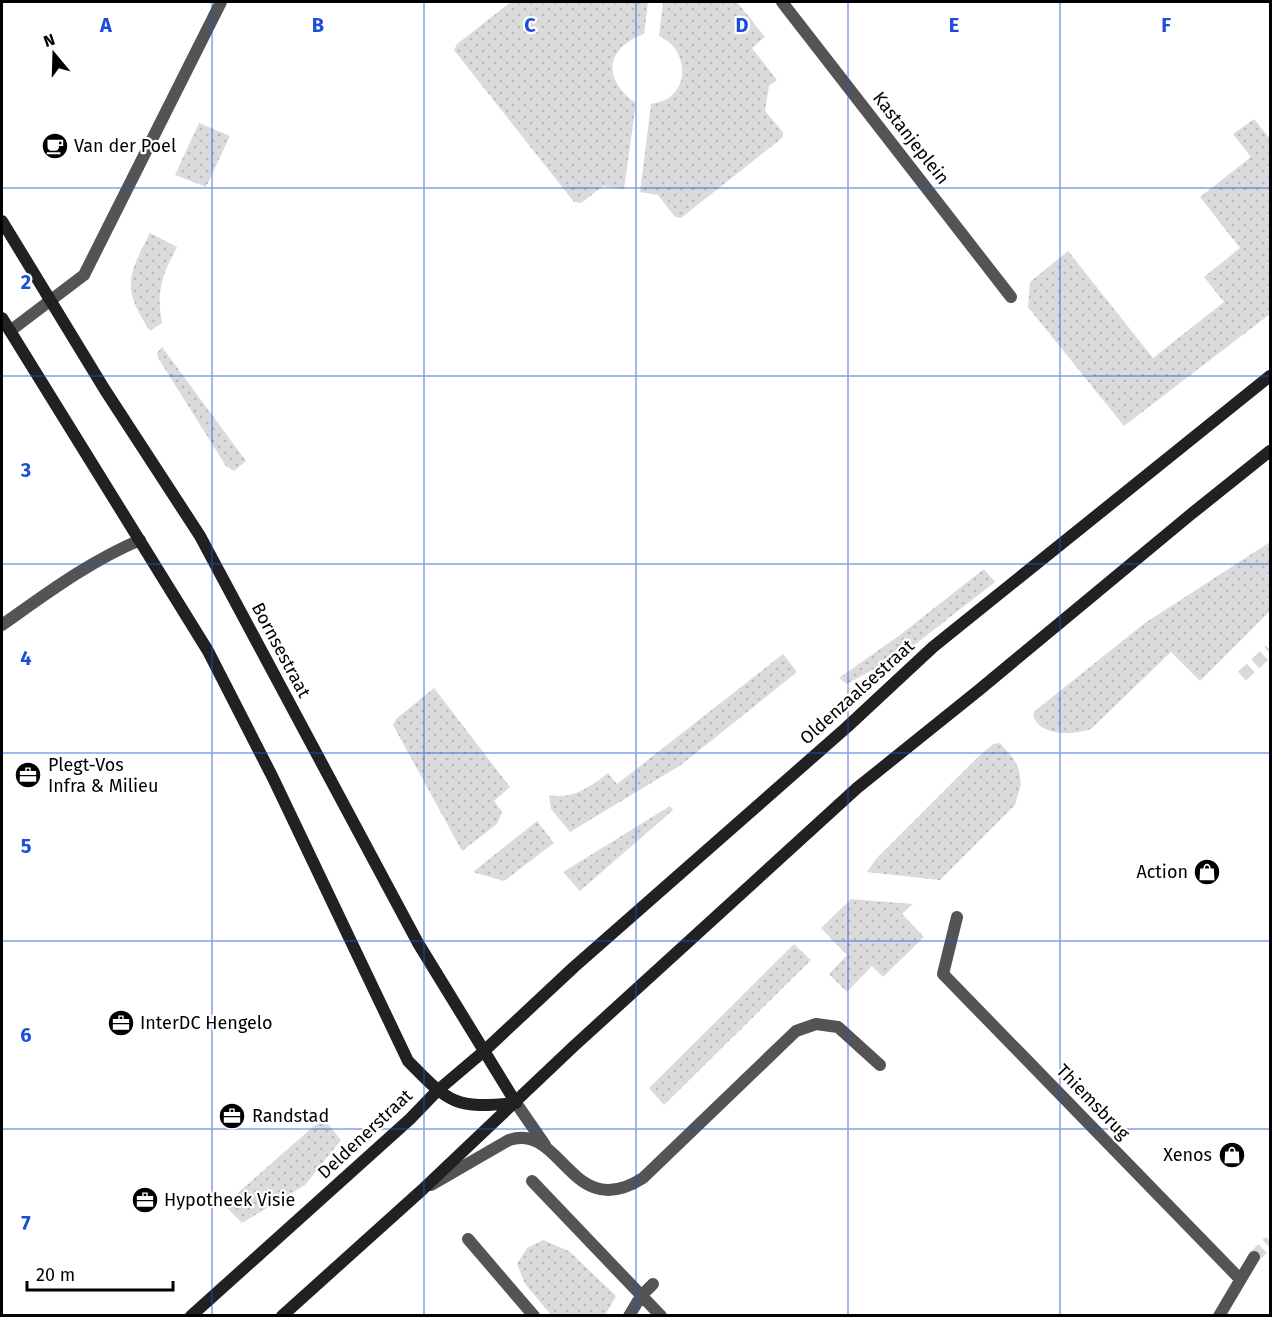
<svg xmlns="http://www.w3.org/2000/svg" width="1272" height="1317" font-family="'Fira Sans',sans-serif">
	<defs>
		<pattern id="grass-dots" width="8" height="8" patternUnits="userSpaceOnUse" patternTransform="scale(1.5)"><rect width="8" height="8" fill="#dbdbdb"/><path d="M2 2h.1M6 6h.1" fill="none" stroke="#bababa" stroke-width="1.8" stroke-linecap="round"/></pattern>
	</defs>
	<rect width="100%" height="100%" fill="#fff"/>
	<path fill="url(#grass-dots)" d="M 511,2 L 648,2 L 644,34 C 605,48 602,80 636,103 L 624,189 L 603,186 L 581,203 L 574,202 L 454,50 L 457,44 Z
		M 663,2 L 737,2 L 765,37 L 752,48 L 777,80 L 769,86 L 765,111 L 783,132 L 782,138 L 681,218 L 675,217 L 658,195 L 640,192 L 651,104 C 656,103 664,101 669,98 C 692,80 683,46 659,36 Z
		M 1254,119 L 1270,139 L 1270,314 L 1124,426 L 1028,307 L 1030,282 L 1068,251 L 1153,358 L 1224,302 L 1204,277 L 1240,248 L 1200,197 L 1251,157 L 1233,134 Z
		M 199,123 L 230,136 L 206,187 L 175,175 Z
		M 150,233 L 177,247 C 162,276 156,290 162,323 L 150,331 C 122,289 127,277 150,233 Z
		M 162,347 L 246,461 L 234,471 L 226,466 L 158,358 L 157,353 Z
		M 1270,542 L 1270,611 L 1200,681 L 1171,652 L 1091,729 C 1075,735 1037,737 1033,714 L 1036,710 L 1145,623 Z
		M 984,569 L 995,582 L 908,650 L 847,684 L 839,678 L 900,635 Z
		M 783,654 L 797,672 L 681,765 L 570,832 L 551,809 L 549,795 C 572,800 590,787 608,773 L 617,784 Z
		M 434,688 L 510,787 L 494,801 L 502,812 L 497,824 L 462,851 L 393,725 L 396,719 Z
		M 1000,743 L 1014,759 L 1019,770 L 1021,784 L 1015,805 L 940,880 L 867,872 L 876,859 L 978,757 L 993,744 Z
		M 670,806 L 673,810 L 580,891 L 563,872 Z
		M 537,821 L 554,843 L 504,881 L 473,872 Z
		M 851,899 L 913,904 L 902,914 L 924,937 L 883,977 L 872,966 L 847,992 L 829,974 L 847,955 L 821,928 Z
		M 794,944 L 811,960 L 664,1105 L 649,1088 Z
		M 323,1118 L 341,1140 L 305,1185 L 242,1223 L 224,1205 Z
		M 543,1240 L 569,1251 L 616,1296 L 605,1315 L 551,1315 L 525,1284 L 517,1264 L 527,1248 Z"/>
	<g fill="none" stroke-linecap="round" stroke-linejoin="round">
		<path stroke="#d9d9d9" stroke-width="12" stroke-dasharray="12 6" stroke-linecap="butt" d="M 1242,676 L 1270,650
			M 1254,1257 L 1270,1241"/>
		<path stroke="#545454" stroke-width="12" d="M 782,2 L 1011,297
			M 10,331 L 84,275 L 221,2
			M 2,625 C 46,594 90,561 140,540
			M 957,917 L 943,974 L 1240,1279
			M 516,1103 L 545,1145
			M 532,1181 L 661,1316
			M 431,1185 L 509,1140 C 562,1122 571,1224 643,1178 L 796,1031 L 816,1024 L 838,1027 L 880,1065
			M 468,1239 L 534,1316
			M 629,1316 L 641,1296 L 653,1284
			M 1219,1316 L 1254,1257"/>
		<path stroke="#212121" stroke-width="12" d="M 2,221 L 105,390 L 200,536 L 418,943 L 516,1103
			M 2,318 L 208,651 L 273,778 L 408,1061 C 450,1104 455,1109 516,1103
			M 191,1316 L 410,1119 L 437,1091 L 483,1052 L 574,967 L 847,727 L 933,647 L 1270,376
			M 282,1316 L 422,1190 L 574,1046 L 857,788 L 979,690 L 1190,515 L 1270,451"/>
	</g>
	<path fill="none" stroke="#1d4ed8" stroke-width="1.5" stroke-opacity="0.55" d="M 212,2 L 212,1316M 424,2 L 424,1316M 636,2 L 636,1316M 848,2 L 848,1316M 1060,2 L 1060,1316M 2,188 L 1270,188M 2,376 L 1270,376M 2,564 L 1270,564M 2,753 L 1270,753M 2,941 L 1270,941M 2,1129 L 1270,1129"/>
	<defs>
		<symbol id="cafe-disc" viewBox="-11 -11 22 22"><circle r="9.5" fill="#000" stroke="#fff"/><path d="M-5.5-4.5H6V0H3Q3 3.5 0 3.5H-2.5Q-5.5 3.5-5.5 0ZM3-3.2v2h1.7v-2ZM-6 4.5H4V6H-6Z" fill="#fff"/></symbol>
		<symbol id="office-disc" viewBox="-11 -11 22 22"><circle r="9.5" fill="#000" stroke="#fff"/><path d="M-6-3h4V-5.5h4V-3h4V5H-6ZM-1-4.5V-3h2v-1.5ZM-6 0V1H6V0Z" fill="#fff"/></symbol>
		<symbol id="shop-disc" viewBox="-11 -11 22 22"><circle r="9.5" fill="#000" stroke="#fff"/><path d="M-5-2.5h2.3a2.7 3.5 0 0 1 5.4 0H5L5.5 6h-11ZM-1.5-2.5h3a1.5 2.3 0 0 0-3 0Z" fill="#fff"/></symbol>
	</defs>
	<g fill-rule="evenodd">
		<use href="#cafe-disc" x="40" y="131" width="30" height="30"/>
		<use href="#office-disc" x="13" y="760" width="30" height="30"/>
		<use href="#shop-disc" x="1192" y="857" width="30" height="30"/>
		<use href="#office-disc" x="106" y="1008" width="30" height="30"/>
		<use href="#office-disc" x="217" y="1101" width="30" height="30"/>
		<use href="#shop-disc" x="1217" y="1140" width="30" height="30"/>
		<use href="#office-disc" x="130" y="1185" width="30" height="30"/>
	</g>
	<g text-anchor="middle" dominant-baseline="central" stroke-width="4.5" stroke-linejoin="round" paint-order="stroke">
		<g font-size="18" fill="#000" stroke="#fff">
			<text transform="translate(911 138) rotate(52)">Kastanjeplein</text>
			<text transform="translate(281 650) rotate(62)">Bornsestraat</text>
			<text transform="translate(857 692) rotate(-42)">Oldenzaalsestraat</text>
			<text transform="translate(1093 1102) rotate(46)">Thiemsbrug</text>
			<text transform="translate(365 1134) rotate(-43)">Deldenerstraat</text>
		</g>
		<g font-size="18" fill="#000" stroke="#fff" text-anchor="start">
			<text x="74" y="146">Van der Poel</text>
			<text x="48" y="765">Plegt-Vos<tspan x="48" dy="21">Infra &amp; Milieu</tspan></text>
			<text x="1188" y="872" text-anchor="end">Action</text>
			<text x="140" y="1023">InterDC Hengelo</text>
			<text x="252" y="1116">Randstad</text>
			<text x="1212" y="1155" text-anchor="end">Xenos</text>
			<text x="164" y="1200">Hypotheek Visie</text>
		</g>
	</g>
	<g font-size="20" text-anchor="middle" font-weight="bold" fill="#1d4ed8" stroke="#fff" stroke-width="4.5" stroke-linejoin="round" paint-order="stroke">
		<text x="106" y="32">A</text>
		<text x="318" y="32">B</text>
		<text x="530" y="32">C</text>
		<text x="742" y="32">D</text>
		<text x="954" y="32">E</text>
		<text x="1166" y="32">F</text>
		<text x="26" y="289">2</text>
		<text x="26" y="477">3</text>
		<text x="26" y="665">4</text>
		<text x="26" y="853">5</text>
		<text x="26" y="1042">6</text>
		<text x="26" y="1230">7</text>
	</g>
	<rect width="1272" height="1317" fill="none" stroke="#000000" stroke-width="6"/>
	<g transform="translate(54 54) rotate(341)" stroke="#ffffff" stroke-width="4.5" paint-order="stroke">
	<path d="M0-4.5L10 22L0 15L-10 22Z" fill="#000000"/>
	<text y="-9" font-size="16" font-weight="bold" text-anchor="middle" fill="#000000">N</text>
	</g>
	<path d="M27 1281v9h146v-9" fill="none" stroke="#000000" stroke-width="3"/>
	<text x="36" y="1281" font-size="18" fill="#000000" stroke="#ffffff" stroke-width="4.5" paint-order="stroke">20 m</text>
</svg>
